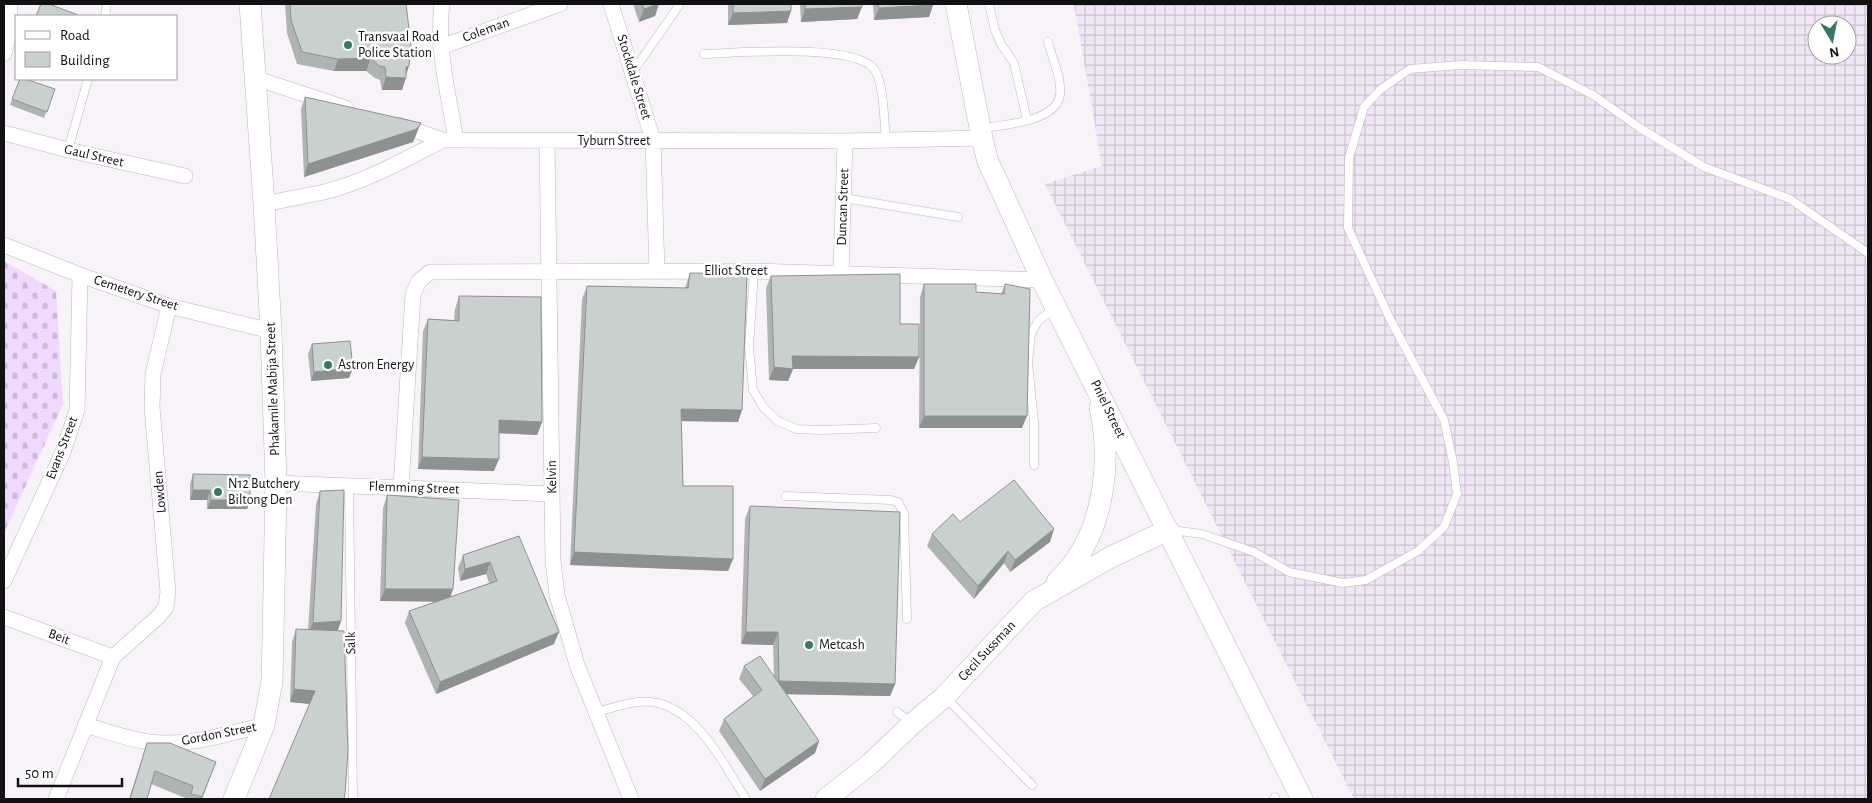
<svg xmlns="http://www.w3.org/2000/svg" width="1872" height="803" font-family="'Alegreya Sans',sans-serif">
	<defs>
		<pattern id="industrial-grid" width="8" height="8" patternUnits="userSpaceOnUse" patternTransform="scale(1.25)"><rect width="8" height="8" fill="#efe7f4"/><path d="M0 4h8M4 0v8" fill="none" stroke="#ccc5d0"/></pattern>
		<pattern id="cemetery-stones" width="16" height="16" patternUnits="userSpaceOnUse" patternTransform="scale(1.25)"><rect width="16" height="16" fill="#f0d9ff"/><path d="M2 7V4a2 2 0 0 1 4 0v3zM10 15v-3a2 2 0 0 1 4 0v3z" fill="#cdb9da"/></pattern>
	</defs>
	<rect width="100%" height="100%" fill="#f7f3f9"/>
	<path fill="url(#industrial-grid)" fill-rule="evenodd" d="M 1074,4 L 1868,4 L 1868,799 L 1354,799 L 1045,184 L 1102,166 ZM 1817,25 L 1847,25 L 1847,55 L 1817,55 Z"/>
	<path fill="url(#cemetery-stones)" d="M 4,261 L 56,291 L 63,404 L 4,533 Z"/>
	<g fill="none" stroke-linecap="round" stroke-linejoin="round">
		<defs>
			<path id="lane" d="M 989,4 L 995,30 L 1001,44 L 1014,63 L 1027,120
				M 105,16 L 107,4
				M 704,54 C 738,53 853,43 874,69 C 884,81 884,123 886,140
				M 632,73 L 680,4
				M 982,128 C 1003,125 1056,122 1060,95 C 1062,78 1052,58 1048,42
				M 68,150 L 88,79
				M 844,198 L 958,217
				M 754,271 L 749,347 L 753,390 L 764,408 L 778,421 L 796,429 L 822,430 L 876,428
				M 1034,465 L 1034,422 L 1028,363 L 1031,334 L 1038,321 L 1055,308
				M 349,486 L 353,799
				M 786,496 L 891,500 L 898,502 L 904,514 L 907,619
				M 1171,530 L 1202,534 L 1254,552 L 1289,572 L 1343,583 L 1366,580 L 1418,551 L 1444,527 L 1457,494 L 1453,462 L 1444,420 L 1390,319 L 1348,228 L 1349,158 L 1364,107 L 1381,89 L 1410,69 L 1461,65 L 1538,67 L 1593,95 L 1640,128 L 1704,167 L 1790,199 L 1868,253
				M 946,698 L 1032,785
				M 596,712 C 609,709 623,704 637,702 C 691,695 722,762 746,799
				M 897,712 L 911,722
				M 1274,799 L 1275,797"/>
			<path id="street" d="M 442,4 C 436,49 449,96 456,140
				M 611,4 L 653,140 L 657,271
				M 441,47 L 560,4
				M 4,54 L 9,32 L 10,4
				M 255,78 L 346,108
				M 399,125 L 443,140 L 456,140 L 845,141 L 982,138
				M 4,133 L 68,150 L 185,176
				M 547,141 L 553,561 L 557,595 L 577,665 L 631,799
				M 264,204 C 286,199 307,196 328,191 C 369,180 406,159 443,140
				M 4,245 L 80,275 L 169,306 L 271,331
				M 841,273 L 845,141
				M 276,483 L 552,494
				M 401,487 L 413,294 L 419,281 L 430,272 L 754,271 L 1042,280
				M 4,581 L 63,452 L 77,410 L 80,275
				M 4,617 L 113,657
				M 85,725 C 106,731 127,739 149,742 C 188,747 227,734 264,725
				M 56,799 L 113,657 L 159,616 L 166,607 L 168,592 L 152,407 L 153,374 L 169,306"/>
			<path id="secondary" d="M 956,4 L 982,138 L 988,162 L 998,183 L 1042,280 L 1302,799
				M 1057,582 C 1063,575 1070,569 1075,561 C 1105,520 1111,456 1100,408
				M 234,799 L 264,725 L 272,681 L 274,590 L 276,483 L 271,331 L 264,204 L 250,4
				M 826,799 L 870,764 L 912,724 L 944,697 L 1034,601 L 1111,557 L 1168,530"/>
		</defs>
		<use href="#lane" stroke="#bab6bd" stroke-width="9"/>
		<use href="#street" stroke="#bab6bd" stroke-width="16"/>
		<use href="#secondary" stroke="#bab6bd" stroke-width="22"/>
		<use href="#lane" stroke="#fff" stroke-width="8"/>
		<use href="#street" stroke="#fff" stroke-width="15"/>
		<use href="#secondary" stroke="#fff" stroke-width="21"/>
	</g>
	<path fill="#adb4b1" d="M 285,4 L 406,4 L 406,74 L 402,90 L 382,90 L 380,80 L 375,78 L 366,71 L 334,71 L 297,64 L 287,33 Z
		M 633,4 L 658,4 L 655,16 L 639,22 Z
		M 728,4 L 791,4 L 787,23 L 728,25 Z
		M 800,4 L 862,4 L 857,19 L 801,22 Z
		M 873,4 L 933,4 L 929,17 L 874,20 Z
		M 20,79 L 55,89 L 44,118 L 10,105 Z
		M 305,97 L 416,135 L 413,142 L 304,177 L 301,109 Z
		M 690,273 L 738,422 L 681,421 L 683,486 L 733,559 L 728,571 L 570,565 L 582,299 L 587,286 L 685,288 Z
		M 771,276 L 900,324 L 919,357 L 914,369 L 793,369 L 788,381 L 769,380 L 766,288 Z
		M 924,284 L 976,292 L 1001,294 L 1005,284 L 1022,428 L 919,428 L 920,297 Z
		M 459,296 L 542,422 L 537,435 L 499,433 L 494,471 L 418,469 L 423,331 L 428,319 L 454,320 L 455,309 Z
		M 312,344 L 353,368 L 349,378 L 311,381 L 308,354 Z
		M 193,474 L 250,500 L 247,509 L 207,509 L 207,500 L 190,500 L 190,484 Z
		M 320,491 L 341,621 L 310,704 L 290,702 L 292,642 L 296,629 L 308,630 L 316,504 Z
		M 387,495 L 450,597 L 489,583 L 486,574 L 460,581 L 458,568 L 463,555 L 519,536 L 554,644 L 436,694 L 405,623 L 409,611 L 437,601 L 380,601 L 383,508 Z
		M 750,506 L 895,684 L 890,696 L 787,694 L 819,741 L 815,753 L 760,791 L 719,731 L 724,719 L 753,696 L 739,679 L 744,666 L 774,676 L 773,645 L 741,644 L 745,519 Z
		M 960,522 L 1050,542 L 1010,572 L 1004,563 L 974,599 L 927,546 L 932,534 Z
		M 147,743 L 216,762 L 202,799 L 188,799 L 151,784 L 147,799 L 129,799 Z"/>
	<path fill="#8d9290" d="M 658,4 L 659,4 L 655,16 L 639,22 L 644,9 Z
		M 933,5 L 929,17 L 874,20 L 879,8 Z
		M 862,7 L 857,19 L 801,22 L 805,9 Z
		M 791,11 L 787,23 L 728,25 L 733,13 Z
		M 371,58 L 366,71 L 334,71 L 338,59 Z
		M 409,66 L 405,78 L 406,78 L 402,90 L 382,90 L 386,77 L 406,67 Z
		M 421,123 L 416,135 L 413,142 L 304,177 L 308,164 Z
		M 792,356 L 919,357 L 914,369 L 793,369 L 788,381 L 769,380 L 774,367 Z
		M 353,368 L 349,378 L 311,381 L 314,372 Z
		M 681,409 L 742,410 L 738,422 L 677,421 Z
		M 924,416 L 1027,416 L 1022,428 L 919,428 Z
		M 499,420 L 542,422 L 537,435 L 495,433 Z
		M 422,457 L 499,459 L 494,471 L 418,469 Z
		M 193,490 L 210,490 L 207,500 L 190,500 Z
		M 211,500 L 250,500 L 247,509 L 207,509 Z
		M 1054,529 L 1050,542 L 1010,572 L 1015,560 Z
		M 1008,551 L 1004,563 L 974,599 L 978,586 Z
		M 574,552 L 733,559 L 728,571 L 570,565 Z
		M 490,562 L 486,574 L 460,581 L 465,569 Z
		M 385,589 L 453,589 L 449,602 L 380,601 Z
		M 341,621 L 337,633 L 308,635 L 313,623 Z
		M 559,632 L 554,644 L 436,694 L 440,682 Z
		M 746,632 L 778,632 L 773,645 L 741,644 Z
		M 779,681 L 895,684 L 890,696 L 775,694 Z
		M 294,689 L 315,691 L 311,704 L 290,702 Z
		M 819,741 L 815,753 L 760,791 L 765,779 Z"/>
	<path fill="#c9d1ce" stroke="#8d9290" d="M 41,4 L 49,4 L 78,15 L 77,16 L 36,16 Z
		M 290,4 L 406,4 L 411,45 L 409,66 L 406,67 L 406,78 L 386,77 L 385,67 L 379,66 L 371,58 L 338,59 L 302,52 L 291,20 Z
		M 642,4 L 658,4 L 644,9 Z
		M 733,4 L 791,4 L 791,11 L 733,13 Z
		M 805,4 L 862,4 L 862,7 L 805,9 Z
		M 878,4 L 933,4 L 933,5 L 879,8 Z
		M 20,79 L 25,79 L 55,89 L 47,112 L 12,99 Z
		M 305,97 L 421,123 L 417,129 L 308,164 Z
		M 690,273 L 747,274 L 742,410 L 681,409 L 683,486 L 733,486 L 733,559 L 574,552 L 587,286 L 688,288 Z
		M 900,274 L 900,324 L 919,324 L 919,357 L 792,356 L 793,369 L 774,367 L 771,276 Z
		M 924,284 L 976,284 L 976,292 L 1004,294 L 1005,284 L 1030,289 L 1027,416 L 924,416 Z
		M 459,296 L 541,297 L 542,422 L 499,420 L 499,459 L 422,457 L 428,319 L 459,321 Z
		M 350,341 L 353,368 L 314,372 L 312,344 Z
		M 193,474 L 250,475 L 250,500 L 211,500 L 210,490 L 193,490 Z
		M 1014,480 L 1054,529 L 1015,560 L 1008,551 L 978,586 L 932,534 L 953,514 L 960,522 Z
		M 344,490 L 341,621 L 313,623 L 320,491 Z
		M 387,495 L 459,500 L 453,589 L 385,589 Z
		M 750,506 L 900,512 L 895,684 L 779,681 L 778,632 L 746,632 Z
		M 519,536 L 559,632 L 440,682 L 409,611 L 497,581 L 490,562 L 465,569 L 463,555 Z
		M 296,629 L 344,631 L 348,750 L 345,794 L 344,799 L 269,799 L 315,691 L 294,689 Z
		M 760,656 L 819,741 L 765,779 L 724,719 L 762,690 L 744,666 Z
		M 147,743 L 170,743 L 216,762 L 202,797 L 191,794 L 193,786 L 155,771 L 147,799 L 130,799 Z"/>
	<g fill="#387866" stroke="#fff" stroke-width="2">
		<circle cx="348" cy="45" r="5"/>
		<circle cx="328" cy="365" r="5"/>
		<circle cx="218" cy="492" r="5"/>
		<circle cx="809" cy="645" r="5"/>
	</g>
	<g text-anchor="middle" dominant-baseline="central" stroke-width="5" stroke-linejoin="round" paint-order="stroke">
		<g font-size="14" fill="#111012" stroke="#fff">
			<text transform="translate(486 30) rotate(-20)">Coleman</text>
			<text transform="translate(634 77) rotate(73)">Stockdale Street</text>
			<text x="614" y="141">Tyburn Street</text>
			<text transform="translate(94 156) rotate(13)">Gaul Street</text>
			<text transform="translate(843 207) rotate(-88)">Duncan Street</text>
			<text x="736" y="271">Elliot Street</text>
			<text transform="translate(136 293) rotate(18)">Cemetery Street</text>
			<text transform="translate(273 389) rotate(-92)">Phakamile Mabija Street</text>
			<text transform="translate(1108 409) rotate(64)">Pniel Street</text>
			<text transform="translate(62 448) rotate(-69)">Evans Street</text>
			<text transform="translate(552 477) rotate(-91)">Kelvin</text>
			<text transform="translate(414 488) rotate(2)">Flemming Street</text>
			<text transform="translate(160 492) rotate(-95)">Lowden</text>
			<text transform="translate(59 637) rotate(20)">Beit</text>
			<text transform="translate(351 643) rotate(-91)">Salk</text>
			<text transform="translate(987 651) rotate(-47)">Cecil Sussman</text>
			<text transform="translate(219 734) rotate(-11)">Gordon Street</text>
		</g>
		<g font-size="14" fill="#111012" stroke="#fff" text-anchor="start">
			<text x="358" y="37">Transvaal Road<tspan x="358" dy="16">Police Station</tspan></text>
			<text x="338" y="365">Astron Energy</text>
			<text x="228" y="484">N12 Butchery<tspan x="228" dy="16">Biltong Den</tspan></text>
			<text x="819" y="645">Metcash</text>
		</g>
	</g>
	<rect width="1872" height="803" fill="none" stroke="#111012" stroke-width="10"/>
	<rect x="15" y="15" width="162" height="65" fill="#ffffff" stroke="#a09fa0"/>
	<rect x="25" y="31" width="25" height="8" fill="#ffffff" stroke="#a09fa0"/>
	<text x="60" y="40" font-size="15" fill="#111012">Road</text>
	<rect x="25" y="52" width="25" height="15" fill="#c9d1ce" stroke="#a09fa0"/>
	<text x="60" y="65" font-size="15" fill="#111012">Building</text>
	<g transform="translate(1832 40) rotate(170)"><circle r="24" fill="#ffffff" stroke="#a09fa0"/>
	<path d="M0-4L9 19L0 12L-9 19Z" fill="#387866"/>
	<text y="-8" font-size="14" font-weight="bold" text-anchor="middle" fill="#111012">N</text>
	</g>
	<path d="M18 778v8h104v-8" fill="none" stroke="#111012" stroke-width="2.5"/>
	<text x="25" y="778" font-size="15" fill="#111012" stroke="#ffffff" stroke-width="4" paint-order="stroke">50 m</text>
</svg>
